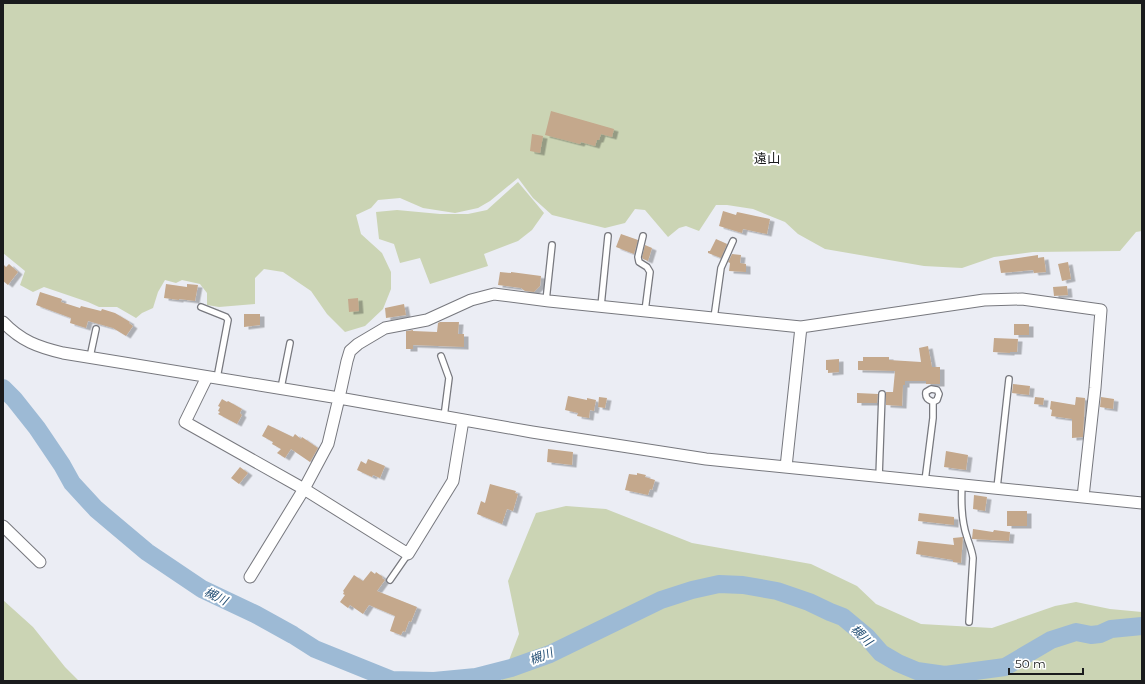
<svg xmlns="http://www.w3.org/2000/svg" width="1145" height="684" font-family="Montserrat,'Noto Sans JP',sans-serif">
	<defs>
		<filter id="shadow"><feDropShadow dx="4.5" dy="2.5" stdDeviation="0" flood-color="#0004"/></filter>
	</defs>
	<rect width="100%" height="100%" fill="#ebedf4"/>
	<path fill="#cbd4b4" d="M 3,3 L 1142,3 L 1142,231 L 1136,232 L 1120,251 L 1033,252 L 994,257 L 962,268 L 924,266 L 825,249 L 798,234 L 785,222 L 753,209 L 727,205 L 716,205 L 699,231 L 686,226 L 679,228 L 668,237 L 645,210 L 635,209 L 625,223 L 605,228 L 552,215 L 533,198 L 518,178 L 490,201 L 478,208 L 455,213 L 423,208 L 400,198 L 378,200 L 371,208 L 356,215 L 361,234 L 382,253 L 391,272 L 391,289 L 383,309 L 365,326 L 345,332 L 327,314 L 311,291 L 283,272 L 264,269 L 255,278 L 255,304 L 219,307 L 207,305 L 207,293 L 200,284 L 182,280 L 176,283 L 165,280 L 158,292 L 153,308 L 142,313 L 136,318 L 117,307 L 99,307 L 88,302 L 44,287 L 33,292 L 20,285 L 25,271 L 3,253 Z
		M 518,182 L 544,213 L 532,230 L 518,241 L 484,254 L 488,266 L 430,284 L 420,258 L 400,263 L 394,244 L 379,239 L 376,212 L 397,210 L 440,214 L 468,214 L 487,210 Z
		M 566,506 L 606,509 L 692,543 L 811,564 L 857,586 L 876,604 L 921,624 L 992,628 L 1055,606 L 1076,602 L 1110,609 L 1142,612 L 1142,681 L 501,681 L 519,634 L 508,581 L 536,513 Z
		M 3,600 L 33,627 L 65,667 L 79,681 L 3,681 Z"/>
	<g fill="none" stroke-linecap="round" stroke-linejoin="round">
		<path stroke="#9dbad5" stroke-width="18" d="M 3,388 L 14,399 L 37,428 L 62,465 L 72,483 L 96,509 L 147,552 L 202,589 L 255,614 L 293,635 L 315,649 L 392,680 L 434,681 L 476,677 L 511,668 L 550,654 L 661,600 L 692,590 L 719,584 L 743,585 L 777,591 L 809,602 L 830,612 L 843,617 L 867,637 L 881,653 L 898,663 L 917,671 L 945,675 L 1005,667 L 1051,640 L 1076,632 L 1091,635 L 1100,634 L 1111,629 L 1142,626"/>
	</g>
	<path fill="#c4a88c" filter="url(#shadow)" d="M 551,111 L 614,129 L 612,137 L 601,134 L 599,140 L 597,140 L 595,146 L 581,142 L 580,144 L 545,135 Z
		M 532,134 L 543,136 L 540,153 L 530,151 Z
		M 723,211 L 736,215 L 737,212 L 770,219 L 767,234 L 743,229 L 742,233 L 719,226 Z
		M 621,234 L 638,240 L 634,254 L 616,247 Z
		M 716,239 L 727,244 L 721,258 L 708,253 L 708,251 L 710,251 Z
		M 645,245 L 652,248 L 648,261 L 643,259 L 642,257 Z
		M 732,254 L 741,255 L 740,263 L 746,264 L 746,272 L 729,271 L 730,263 L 728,262 Z
		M 1038,255 L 1038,258 L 1044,257 L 1046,272 L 1034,273 L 1033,270 L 1001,273 L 999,261 Z
		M 1068,262 L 1071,279 L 1062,281 L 1058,264 Z
		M 3,264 L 6,267 L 9,264 L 18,272 L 8,285 L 3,281 Z
		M 500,272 L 511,273 L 511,272 L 541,276 L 540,286 L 534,292 L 525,291 L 521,288 L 498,285 Z
		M 166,284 L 187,287 L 187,284 L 198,285 L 195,301 L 179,299 L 179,300 L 164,298 Z
		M 1067,286 L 1068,295 L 1054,296 L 1053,287 Z
		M 40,292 L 62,299 L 61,302 L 80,308 L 81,306 L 101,311 L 102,309 L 115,313 L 130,322 L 129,323 L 133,326 L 126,336 L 113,328 L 88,321 L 86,328 L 70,323 L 71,318 L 36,305 Z
		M 358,298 L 359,311 L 349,312 L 348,299 Z
		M 404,304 L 406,315 L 386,318 L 385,308 Z
		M 244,314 L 260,314 L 260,325 L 244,327 Z
		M 440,322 L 459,322 L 458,334 L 464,334 L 464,347 L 413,345 L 413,349 L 406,349 L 406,331 L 413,330 L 413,331 L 437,332 L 438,323 Z
		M 1014,324 L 1029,324 L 1029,335 L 1014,335 Z
		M 994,338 L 1018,339 L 1017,352 L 1010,352 L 1010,353 L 993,352 Z
		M 928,346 L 932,367 L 940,367 L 940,384 L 926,384 L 926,381 L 905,381 L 905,385 L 903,385 L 902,406 L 886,405 L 886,392 L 893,392 L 895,371 L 858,370 L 858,361 L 863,361 L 863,357 L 889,357 L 889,360 L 921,362 L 919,348 Z
		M 839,359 L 839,372 L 828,373 L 828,370 L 826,370 L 826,360 Z
		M 1013,384 L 1030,386 L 1029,395 L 1012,393 Z
		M 857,393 L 878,394 L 877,403 L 857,403 Z
		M 568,396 L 587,400 L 587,398 L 596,400 L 594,411 L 590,410 L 589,418 L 577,416 L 578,413 L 565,410 Z
		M 599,397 L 607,398 L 605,408 L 598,407 Z
		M 1035,397 L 1044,398 L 1043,405 L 1034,404 Z
		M 1076,397 L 1085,398 L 1083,437 L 1072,438 L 1072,419 L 1051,416 L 1052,410 L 1050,409 L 1051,401 L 1075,405 Z
		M 1101,397 L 1114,399 L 1113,409 L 1100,407 Z
		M 222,399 L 227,402 L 228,401 L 242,409 L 240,413 L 242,415 L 237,424 L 218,414 L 220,412 L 218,411 L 220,407 L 218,406 Z
		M 268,425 L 293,437 L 295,434 L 301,439 L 302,437 L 318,448 L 310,462 L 291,449 L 285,458 L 277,453 L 281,449 L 272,444 L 273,442 L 262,436 Z
		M 548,449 L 573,452 L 572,465 L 547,462 Z
		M 946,451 L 968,455 L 966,470 L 944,467 Z
		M 368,459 L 385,466 L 380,478 L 373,475 L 372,477 L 357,470 L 361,461 L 366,464 Z
		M 240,467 L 248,473 L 239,484 L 231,478 Z
		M 637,473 L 646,475 L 645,477 L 655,480 L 652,490 L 650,489 L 648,495 L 625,490 L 629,474 L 637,475 Z
		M 490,484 L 516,491 L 515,493 L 518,494 L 513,511 L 507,509 L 502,524 L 477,514 L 481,501 L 485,503 Z
		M 974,495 L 987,497 L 985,511 L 973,509 Z
		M 1007,511 L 1027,511 L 1027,526 L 1007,526 Z
		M 919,513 L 954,517 L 954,525 L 918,521 Z
		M 973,529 L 993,532 L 994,530 L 1010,532 L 1009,541 L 972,539 Z
		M 963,537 L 961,563 L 953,562 L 953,560 L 916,554 L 918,541 L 954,545 L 953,538 Z
		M 371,571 L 375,574 L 376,572 L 383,577 L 382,578 L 385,580 L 377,591 L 417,607 L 411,622 L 409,621 L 405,632 L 403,631 L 401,635 L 390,631 L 395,616 L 369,605 L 363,614 L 350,605 L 348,608 L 340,602 L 345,595 L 343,594 L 344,592 L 343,591 L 354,575 L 363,581 Z"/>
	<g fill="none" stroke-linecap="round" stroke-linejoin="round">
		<defs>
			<path id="service" d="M 643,236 L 638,257 L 639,262 L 647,267 L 650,272 L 645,311
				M 546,301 L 552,245
				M 601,306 L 608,236
				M 201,307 L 226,317 L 228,320 L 217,378
				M 714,318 L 721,268 L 733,241
				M 441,356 L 449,378 L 444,417
				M 90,357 L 96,329
				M 281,388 L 290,343
				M 879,477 L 882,394
				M 925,481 L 933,418 L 933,402 L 937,400 L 939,394 L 937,390 L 931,389 L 926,392 C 925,398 928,400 933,402
				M 962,485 C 961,503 961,520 967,537 C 969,544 972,550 973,558 L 969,622
				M 997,488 L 1009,379
				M 390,580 L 408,554"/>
			<path id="minor" d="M 3,322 C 21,341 38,347 63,353 L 339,398 L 532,432 L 706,459 L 1142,503
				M 207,377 L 185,422 L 304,489 L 408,554 L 453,481 L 463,420
				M 786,467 L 801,327
				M 3,526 L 40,562
				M 250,577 L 304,489 L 328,444 L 339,398 L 347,361 L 350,351 L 358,344 L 385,328 L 427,320 L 471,300 L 494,294 L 549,301 L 801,327 L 984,300 L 1022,299 L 1101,310 L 1095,388 L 1083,497"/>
		</defs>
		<use href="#service" stroke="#77787e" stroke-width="8"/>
		<use href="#minor" stroke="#77787e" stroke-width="13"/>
		<use href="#service" stroke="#fff" stroke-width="5.5"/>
		<use href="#minor" stroke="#fff" stroke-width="11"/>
	</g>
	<g text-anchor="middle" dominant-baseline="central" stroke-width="4" stroke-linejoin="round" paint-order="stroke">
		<g font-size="12" font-style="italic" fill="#214d73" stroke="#fff">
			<text transform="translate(216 596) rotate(26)">槻川</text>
			<text transform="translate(862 635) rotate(44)">槻川</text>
			<text transform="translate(541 656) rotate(-21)">槻川</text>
		</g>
		<g font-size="13" fill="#1a1b1d" stroke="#fff">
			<text x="767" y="158">遠山</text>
		</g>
	</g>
	<rect width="1145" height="684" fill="none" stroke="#1a1b1d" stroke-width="8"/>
	<path d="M1009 668v6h74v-6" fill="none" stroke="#1a1b1d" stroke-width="2"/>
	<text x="1015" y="668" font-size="12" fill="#1a1b1d" stroke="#ffffff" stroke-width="3" paint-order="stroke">50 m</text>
</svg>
